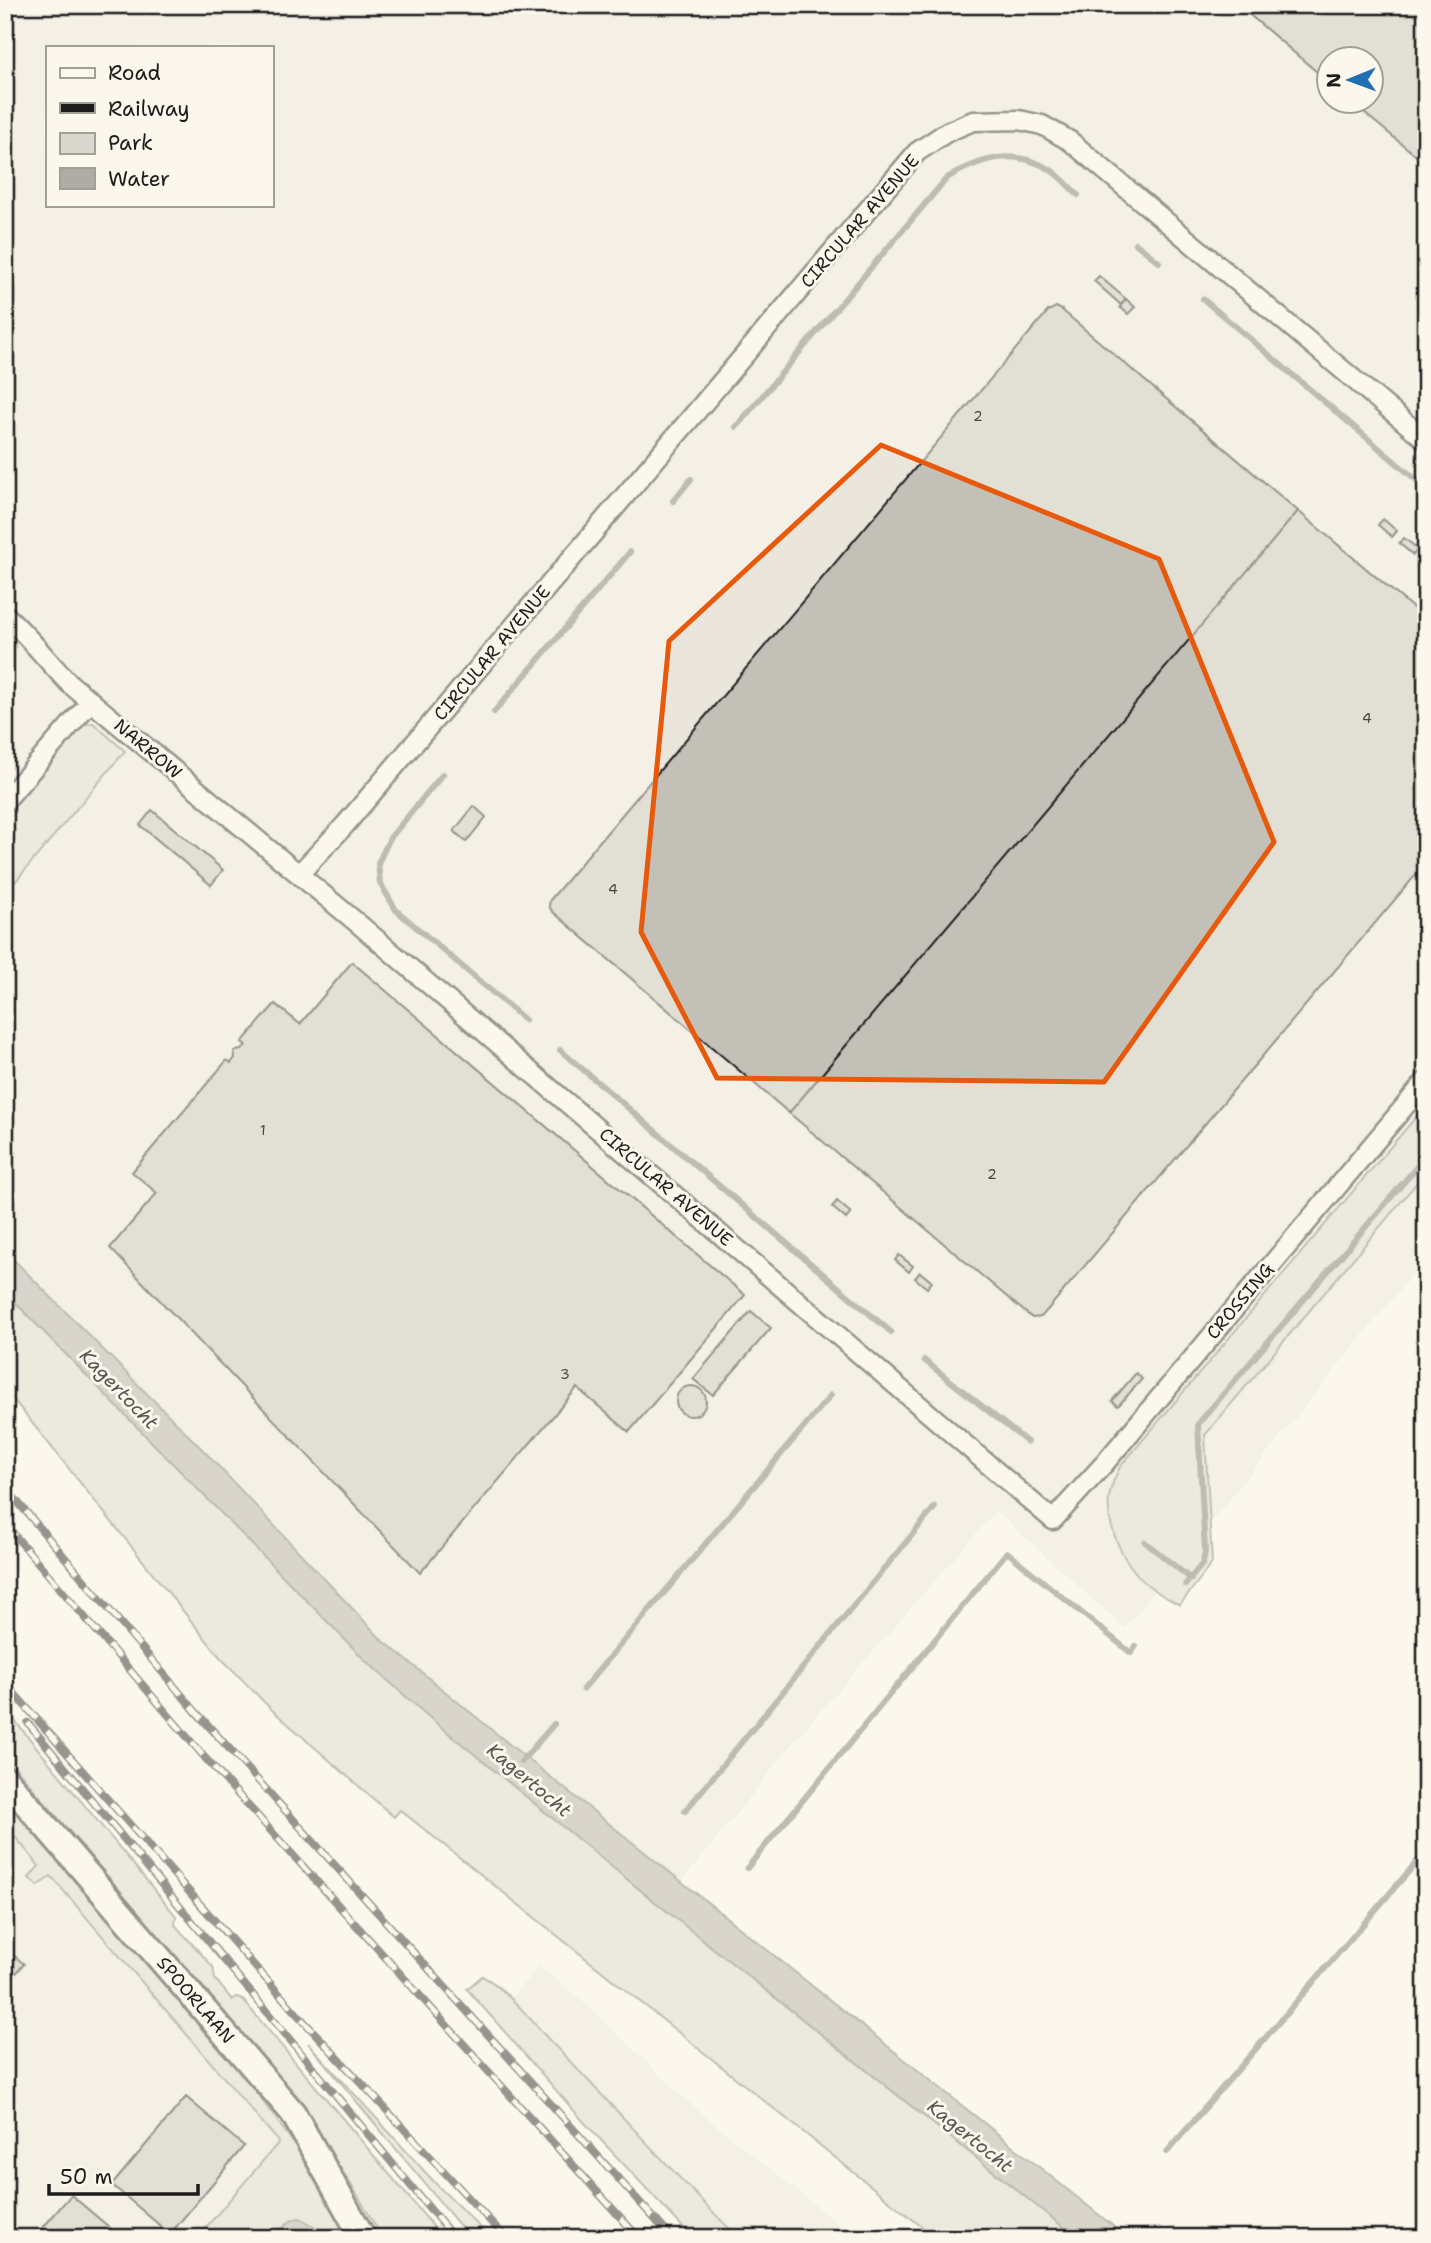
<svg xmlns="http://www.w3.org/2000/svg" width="1431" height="2243" font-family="'Shantell Sans',sans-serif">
	<rect width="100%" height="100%" fill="#fbf7ec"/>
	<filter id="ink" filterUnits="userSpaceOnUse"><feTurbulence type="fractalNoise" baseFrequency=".0143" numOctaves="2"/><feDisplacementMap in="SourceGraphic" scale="14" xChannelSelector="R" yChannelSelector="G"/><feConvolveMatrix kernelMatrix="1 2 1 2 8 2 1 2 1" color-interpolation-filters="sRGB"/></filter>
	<g filter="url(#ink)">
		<path fill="#eae6dc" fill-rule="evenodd" d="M 5,5 L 1426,5 L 1426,1257 L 1125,1628 L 996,1511 L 798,1737 L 667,1900 L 370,1638 L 5,1266 ZM 47,47 L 271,47 L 271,205 L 47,205 ZM 1330,60 L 1372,60 L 1372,102 L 1330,102 Z
			M 5,1784 L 221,2035 L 337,2198 L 359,2238 L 5,2238 Z
			M 539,1966 L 588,2006 L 696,2109 L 856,2238 L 739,2238 L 701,2201 L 607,2100 L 510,1999 Z"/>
		<path fill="#dad7ce" stroke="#7b7a75" stroke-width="2" d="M 93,723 L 125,751 L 5,894 L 5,815 L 77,730 L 85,724 Z
			M 1426,1105 L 1426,1172 L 1205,1435 L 1212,1563 L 1180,1605 C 1164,1597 1147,1587 1136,1573 C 1120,1555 1106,1522 1109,1498 C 1110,1487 1115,1477 1120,1467 Z
			M 5,1292 L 365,1660 L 429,1717 L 644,1893 L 1077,2238 L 936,2238 L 400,1810 L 394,1817 L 271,1709 L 220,1657 L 9,1394 L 5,1389 Z
			M 5,1709 L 176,1916 L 175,1925 L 213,1967 L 215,1979 L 232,2000 L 237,1997 L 243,2000 L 443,2238 L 382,2238 C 325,2131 246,2038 167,1947 C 113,1883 59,1819 5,1755 Z
			M 5,1799 L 233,2061 L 309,2164 L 351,2238 L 325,2238 L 312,2225 L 286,2224 L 274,2238 L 197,2238 L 279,2142 L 51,1876 L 38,1886 L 29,1878 L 39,1866 L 5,1824 Z
			M 482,1976 C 506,1988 533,2023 552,2043 C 615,2107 674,2175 739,2238 L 693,2238 L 584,2122 L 467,1989 Z
			M 308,2043 L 437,2185 L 491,2238 L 470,2238 Z"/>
		<path fill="#afaca5" stroke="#74726e" stroke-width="2" d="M 5,1251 L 202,1449 L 381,1639 L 509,1744 L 1128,2238 L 1077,2238 L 644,1893 L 429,1717 L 365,1660 L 5,1292 Z
			M 300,2218 L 312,2225 L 325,2238 L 274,2238 C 281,2229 288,2219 300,2218 Z"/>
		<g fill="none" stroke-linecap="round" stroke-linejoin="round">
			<path stroke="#74726e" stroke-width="6" d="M 1135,243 L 1159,262
				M 1203,299 L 1426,488
				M 736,427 L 947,178 C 981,158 1013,148 1049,169 C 1060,175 1069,187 1078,195
				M 673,501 L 691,479
				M 494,712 L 630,552
				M 443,774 L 390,838 L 378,863 L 380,883 L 396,910 L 525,1020
				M 560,1050 L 891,1332
				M 924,1360 L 1027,1442
				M 1145,1542 L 1191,1579
				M 1185,1585 L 1203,1563 L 1205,1551 L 1198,1424 L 1426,1156
				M 583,1689 L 831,1395
				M 521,1762 L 554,1724
				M 685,1811 L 935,1507
				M 747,1868 L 1007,1552 L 1131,1653 L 1136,1646
				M 1167,2152 L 1422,1856"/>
		</g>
		<path fill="#c3c0b8" stroke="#1c1c1c" stroke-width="2" d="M 1238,5 L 1426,5 L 1426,164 L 1351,102 L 1372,102 L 1372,60 L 1330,60 L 1330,83 Z
			M 1099,276 L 1126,299 L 1121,305 L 1094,281 Z
			M 1126,299 L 1135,307 L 1128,314 L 1120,307 Z
			M 1056,307 L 1062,310 L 1298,511 L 789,1113 L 552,911 L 549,906 L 550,900 L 1048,311 Z
			M 1298,511 L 1426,619 L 1426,863 L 1049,1308 L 1041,1317 L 1032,1318 L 789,1113 Z
			M 1383,519 L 1397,531 L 1392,537 L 1378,525 Z
			M 1404,538 L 1418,549 L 1413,555 L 1399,543 Z
			M 474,806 L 486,817 L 466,842 L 454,831 Z
			M 152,810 L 223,870 L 211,885 L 140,825 Z
			M 352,962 L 745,1295 L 629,1432 L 577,1388 L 420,1573 L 110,1248 L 157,1193 L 132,1172 L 227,1060 L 231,1063 L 235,1058 L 234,1051 L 242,1050 L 246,1045 L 242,1042 L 275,1004 L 300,1024 Z
			M 837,1201 L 851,1213 L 846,1219 L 832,1207 Z
			M 899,1255 L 913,1266 L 909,1272 L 895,1260 Z
			M 920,1272 L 932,1282 L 927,1288 L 915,1278 Z
			M 751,1311 L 771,1328 L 713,1395 L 693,1379 Z
			M 1136,1373 L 1142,1379 L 1118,1406 L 1112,1401 Z
			M676 1401a15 15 0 1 1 30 0a15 15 0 1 1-30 0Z
			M 5,1948 L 24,1964 L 5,1986 Z
			M 186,2097 L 244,2146 L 170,2234 L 112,2185 Z
			M 71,2195 L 122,2238 L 34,2238 Z"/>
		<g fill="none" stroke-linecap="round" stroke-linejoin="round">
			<defs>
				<path id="minor" d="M 5,615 C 29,636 47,661 70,684 L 361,926 L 1053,1520 L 1104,1464 L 1426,1081
					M 5,801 L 91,701
					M 299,874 L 345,825 L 917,152 L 947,132 L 973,121 L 1019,120 L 1042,125 L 1070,141 L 1426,440"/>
				<g id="secondary">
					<path id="s1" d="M 5,1779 L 293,2113 L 363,2238"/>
				</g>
			</defs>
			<use href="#minor" stroke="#1c1c1c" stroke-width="23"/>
			<use href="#secondary" stroke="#1c1c1c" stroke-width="30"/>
			<use href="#minor" stroke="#fbf7ec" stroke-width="18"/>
			<use href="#secondary" stroke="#fbf7ec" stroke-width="24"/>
			<defs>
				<path id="rail" d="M 5,1487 L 197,1713 L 672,2238
					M 5,1524 L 206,1759 L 639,2238
					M 5,1683 L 297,2014 L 506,2238
					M 28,1723 L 454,2238"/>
			</defs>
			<use href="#rail" stroke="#1c1c1c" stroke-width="8"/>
			<use href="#rail" stroke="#fbf7ec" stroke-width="5" stroke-dasharray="16" stroke-linecap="butt"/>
		</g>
	</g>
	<path d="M0 0H1431V2243H0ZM 881,445 L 1159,559 L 1274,842 L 1104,1082 L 717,1078 L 641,932 L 669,641 Z" fill="#fbf7ec" fill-opacity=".55" fill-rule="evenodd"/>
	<path fill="none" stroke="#e8590c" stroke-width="5" stroke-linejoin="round" d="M 881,445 L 1159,559 L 1274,842 L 1104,1082 L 717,1078 L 641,932 L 669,641 Z"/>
	<g text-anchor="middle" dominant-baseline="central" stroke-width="6" stroke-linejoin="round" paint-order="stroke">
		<g font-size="14" fill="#464543">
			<text x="978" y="416">2</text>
			<text x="1367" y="718">4</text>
			<text x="613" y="889">4</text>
			<text x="263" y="1130">1</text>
			<text x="992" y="1174">2</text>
			<text x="565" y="1374">3</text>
		</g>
		<g font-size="18" fill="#1c1c1c" stroke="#fbf7ec">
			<text transform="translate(860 221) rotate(-49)">CIRCULAR AVENUE</text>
			<text transform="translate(492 653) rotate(-50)">CIRCULAR AVENUE</text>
			<text transform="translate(148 749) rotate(40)">NARROW</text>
			<text transform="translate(666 1187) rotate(41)">CIRCULAR AVENUE</text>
			<text transform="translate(1240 1301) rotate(-50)">CROSSING</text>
			<text stroke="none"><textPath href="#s1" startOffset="292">SPOORLAAN</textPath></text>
		</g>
		<g font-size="19" font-style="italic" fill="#575653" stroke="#fbf7ec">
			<text transform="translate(119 1389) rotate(46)">Kagertocht</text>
			<text transform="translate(529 1780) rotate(40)">Kagertocht</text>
			<text transform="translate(970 2136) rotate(39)">Kagertocht</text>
		</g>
	</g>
	<rect width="1431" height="2243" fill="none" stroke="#fbf7ec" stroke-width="28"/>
	<rect x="14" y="14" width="1403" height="2215" fill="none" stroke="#1c1c1c" stroke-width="2.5" filter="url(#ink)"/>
	<rect x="46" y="46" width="228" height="161" fill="#fbf7ec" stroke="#a29f99" stroke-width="2"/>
	<rect x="60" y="68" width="35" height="10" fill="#fbf7ec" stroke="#a29f99" stroke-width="2"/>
	<text x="108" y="80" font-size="21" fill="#1c1c1c">Road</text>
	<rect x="60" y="103" width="35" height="10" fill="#1c1c1c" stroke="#a29f99" stroke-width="2"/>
	<text x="108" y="116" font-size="21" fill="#1c1c1c">Railway</text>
	<rect x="60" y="133" width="35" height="21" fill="#dad7ce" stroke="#a29f99" stroke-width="2"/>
	<text x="108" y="150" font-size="21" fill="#1c1c1c">Park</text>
	<rect x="60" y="168" width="35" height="21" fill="#afaca5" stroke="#a29f99" stroke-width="2"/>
	<text x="108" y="186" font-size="21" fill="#1c1c1c">Water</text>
	<g transform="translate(1350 80) rotate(269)"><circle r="33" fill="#fbf7ec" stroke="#a29f99" stroke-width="2"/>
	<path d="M0-5L12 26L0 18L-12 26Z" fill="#1f6fb2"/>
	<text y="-10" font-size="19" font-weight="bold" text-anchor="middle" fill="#1c1c1c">N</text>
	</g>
	<path d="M49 2184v10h149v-10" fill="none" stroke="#1c1c1c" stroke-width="3.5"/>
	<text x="60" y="2184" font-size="21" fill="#1c1c1c" stroke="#fbf7ec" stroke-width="5" paint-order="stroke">50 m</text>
</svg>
